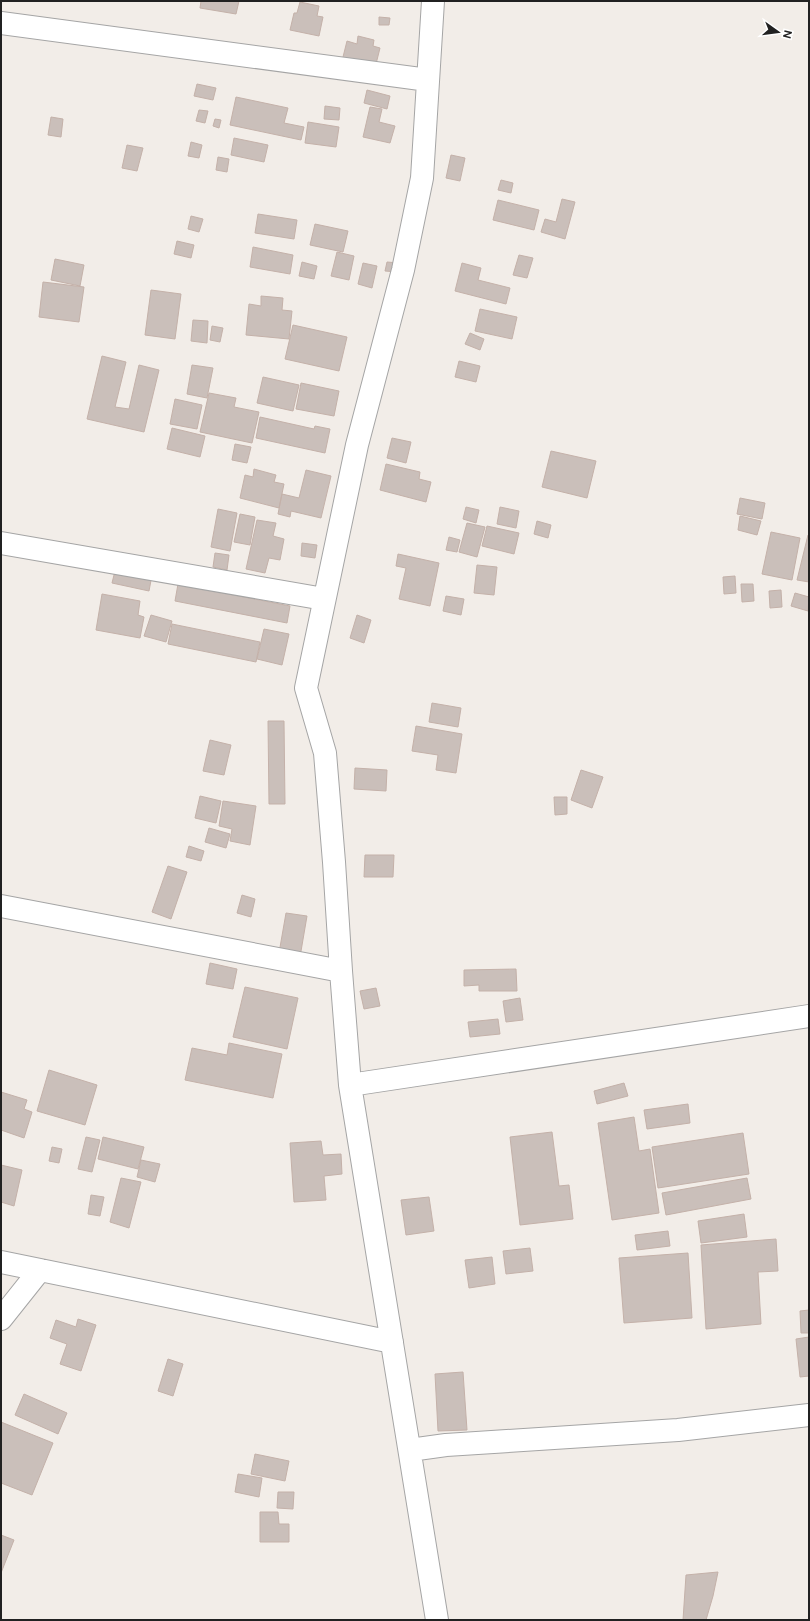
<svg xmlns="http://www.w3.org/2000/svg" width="810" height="1621" font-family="'DM Sans',sans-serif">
	<rect width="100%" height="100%" fill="#f2ede8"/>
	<path fill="#cabfba" stroke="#c4b1a9" d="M 201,1 L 239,1 L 236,14 L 200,8 Z
		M 300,2 L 319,6 L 317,16 L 323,17 L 319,36 L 290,30 L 294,13 L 297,13 Z
		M 379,17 L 390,18 L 389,25 L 379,25 Z
		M 358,36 L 374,40 L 373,46 L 380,48 L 375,68 L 342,61 L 347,41 L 357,44 Z
		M 197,84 L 216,88 L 213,100 L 194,96 Z
		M 367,90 L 390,96 L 387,109 L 364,103 Z
		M 236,97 L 288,108 L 284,123 L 304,127 L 301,140 L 230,125 Z
		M 325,106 L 340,108 L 339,120 L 324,119 Z
		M 370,107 L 382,109 L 379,122 L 395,126 L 390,143 L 363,137 Z
		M 199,110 L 208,111 L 205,123 L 196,121 Z
		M 51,117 L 63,119 L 61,137 L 48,135 Z
		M 215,119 L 221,120 L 219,128 L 213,126 Z
		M 308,122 L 339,127 L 336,147 L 305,143 Z
		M 234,138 L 268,145 L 264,162 L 231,155 Z
		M 191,142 L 202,145 L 199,158 L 188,156 Z
		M 127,145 L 143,148 L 137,171 L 122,168 Z
		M 451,155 L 465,158 L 460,181 L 446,178 Z
		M 218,157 L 229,159 L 227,172 L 216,170 Z
		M 501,180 L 513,183 L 511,193 L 498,190 Z
		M 562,199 L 575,202 L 565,239 L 541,232 L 545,219 L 556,222 Z
		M 498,200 L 539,210 L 534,230 L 493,220 Z
		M 258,214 L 297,220 L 294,239 L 255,233 Z
		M 191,216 L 203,219 L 199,232 L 188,229 Z
		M 315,224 L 348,231 L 343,252 L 310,245 Z
		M 177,241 L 194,245 L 191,258 L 174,254 Z
		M 253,247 L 293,255 L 290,274 L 250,267 Z
		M 337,252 L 354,256 L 349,280 L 331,276 Z
		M 519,255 L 533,258 L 527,278 L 513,275 Z
		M 55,259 L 84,265 L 80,286 L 51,280 Z
		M 302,262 L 317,266 L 314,279 L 299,276 Z
		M 387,262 L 399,263 L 398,272 L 385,271 Z
		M 363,263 L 377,266 L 372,288 L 358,284 Z
		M 462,263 L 481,268 L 478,280 L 510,288 L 506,304 L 455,291 Z
		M 43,282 L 84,287 L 79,322 L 39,317 Z
		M 151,290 L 181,294 L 175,339 L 145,335 Z
		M 261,296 L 283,298 L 282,310 L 292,311 L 289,339 L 246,335 L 249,304 L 261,306 Z
		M 480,309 L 517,317 L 512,339 L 475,331 Z
		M 193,320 L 208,321 L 207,343 L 191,341 Z
		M 293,325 L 347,337 L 339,371 L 285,359 Z
		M 212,326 L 223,328 L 220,342 L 210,340 Z
		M 470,333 L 484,339 L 480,350 L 465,344 Z
		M 102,356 L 126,362 L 115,407 L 129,409 L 139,365 L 159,370 L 144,432 L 87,419 Z
		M 459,361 L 480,366 L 476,382 L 455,377 Z
		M 192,365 L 213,368 L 207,398 L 187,394 Z
		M 263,377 L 299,385 L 293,411 L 257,403 Z
		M 301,383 L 339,391 L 334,416 L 296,409 Z
		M 209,393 L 236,398 L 234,407 L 259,412 L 252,443 L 200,432 Z
		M 175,399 L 202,405 L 197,429 L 170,424 Z
		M 260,417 L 314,429 L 315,426 L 330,429 L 325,453 L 256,438 Z
		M 172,428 L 205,436 L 200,457 L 167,449 Z
		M 392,438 L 411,442 L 406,463 L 387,458 Z
		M 235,444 L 251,447 L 247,463 L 232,460 Z
		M 551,451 L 596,461 L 587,498 L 542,487 Z
		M 386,464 L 420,472 L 419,479 L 431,482 L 426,502 L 380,490 Z
		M 254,469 L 276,475 L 274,482 L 284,484 L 279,508 L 240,498 L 245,475 L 253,477 Z
		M 306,470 L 331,476 L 321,518 L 291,511 L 290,517 L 278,514 L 282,494 L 299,498 Z
		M 740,498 L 765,503 L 762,519 L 737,514 Z
		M 466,507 L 479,510 L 476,523 L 463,519 Z
		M 500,507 L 519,511 L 516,528 L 497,524 Z
		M 218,509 L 237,513 L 230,551 L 211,547 Z
		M 240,514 L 255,517 L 250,545 L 234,542 Z
		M 740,516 L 761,521 L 757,535 L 738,530 Z
		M 257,520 L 276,523 L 273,536 L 284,539 L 280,560 L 269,558 L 265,573 L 246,569 Z
		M 537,521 L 551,525 L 548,538 L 534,534 Z
		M 467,523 L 485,527 L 477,557 L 459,552 Z
		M 487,526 L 519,533 L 514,554 L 482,546 Z
		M 771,532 L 800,538 L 792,580 L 762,574 Z
		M 808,535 L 809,535 L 809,582 L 797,580 Z
		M 449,537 L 460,540 L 457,552 L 446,550 Z
		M 302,543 L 317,545 L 315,558 L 301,556 Z
		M 215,553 L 229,555 L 227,570 L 213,567 Z
		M 398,554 L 439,563 L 430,606 L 399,599 L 406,568 L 396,566 Z
		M 477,565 L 497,567 L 494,595 L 474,593 Z
		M 116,567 L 152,575 L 149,591 L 112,583 Z
		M 735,576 L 736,593 L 724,594 L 723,577 Z
		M 178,584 L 290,606 L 287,623 L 175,601 Z
		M 741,584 L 753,584 L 754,601 L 742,602 Z
		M 781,590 L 782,607 L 770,608 L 769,591 Z
		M 795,593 L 809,597 L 808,611 L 791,606 Z
		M 102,594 L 140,601 L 138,615 L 144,617 L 140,638 L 96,630 Z
		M 446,596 L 464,599 L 461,615 L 443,611 Z
		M 151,615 L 172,621 L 166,642 L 144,636 Z
		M 357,615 L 371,620 L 364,643 L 350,638 Z
		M 172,624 L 260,642 L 256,662 L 168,644 Z
		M 264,629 L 289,634 L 282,665 L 257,659 Z
		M 432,703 L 461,708 L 458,727 L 429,722 Z
		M 268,721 L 284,721 L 285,804 L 269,804 Z
		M 416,726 L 462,734 L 456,773 L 436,770 L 438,755 L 412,751 Z
		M 210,740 L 231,745 L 224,775 L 203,771 Z
		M 355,768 L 387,770 L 386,791 L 354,789 Z
		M 581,770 L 603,777 L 592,808 L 571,800 Z
		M 200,796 L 221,801 L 216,823 L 195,818 Z
		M 554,797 L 567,797 L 567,814 L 555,815 Z
		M 223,801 L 256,806 L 250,845 L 230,841 L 232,829 L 219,826 Z
		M 209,828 L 230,834 L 226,848 L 205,842 Z
		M 189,846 L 204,851 L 201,861 L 186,857 Z
		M 365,855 L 394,855 L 393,877 L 364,877 Z
		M 168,866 L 187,872 L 171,919 L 152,912 Z
		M 242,895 L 255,899 L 251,917 L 237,913 Z
		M 286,913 L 307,916 L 300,957 L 279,953 Z
		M 210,963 L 237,969 L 233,989 L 206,984 Z
		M 516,969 L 517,991 L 479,991 L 479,985 L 464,986 L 464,970 Z
		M 245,987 L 298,998 L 287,1049 L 233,1037 Z
		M 376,988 L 380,1006 L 364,1009 L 360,991 Z
		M 520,998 L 523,1020 L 506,1022 L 503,1001 Z
		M 498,1019 L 500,1034 L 470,1037 L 468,1022 Z
		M 229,1043 L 282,1054 L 273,1098 L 185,1080 L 192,1048 L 227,1055 Z
		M 49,1070 L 97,1085 L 85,1125 L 37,1111 Z
		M 624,1083 L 628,1096 L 597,1104 L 594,1091 Z
		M 1,1092 L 27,1100 L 24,1109 L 32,1112 L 24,1138 L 1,1130 Z
		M 688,1104 L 690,1123 L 647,1129 L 644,1110 Z
		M 634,1117 L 639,1151 L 650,1149 L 659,1213 L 612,1220 L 598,1123 Z
		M 552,1132 L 559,1186 L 569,1185 L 573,1219 L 520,1225 L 510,1137 Z
		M 743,1133 L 749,1174 L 658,1188 L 652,1147 Z
		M 86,1137 L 100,1140 L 92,1172 L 78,1169 Z
		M 103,1137 L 144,1147 L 138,1169 L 98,1159 Z
		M 321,1141 L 323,1155 L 341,1154 L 342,1174 L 324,1176 L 326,1200 L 294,1202 L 290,1143 Z
		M 52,1147 L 62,1149 L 59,1163 L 49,1161 Z
		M 141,1160 L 160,1164 L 155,1182 L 137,1177 Z
		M 1,1165 L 22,1170 L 14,1206 L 1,1202 Z
		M 121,1178 L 141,1182 L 129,1228 L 110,1222 Z
		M 747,1178 L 751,1199 L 666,1215 L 662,1193 Z
		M 91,1195 L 104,1197 L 100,1216 L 88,1214 Z
		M 429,1197 L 434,1231 L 406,1235 L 401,1200 Z
		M 744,1214 L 747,1237 L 701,1243 L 698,1221 Z
		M 668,1231 L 670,1246 L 637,1250 L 635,1235 Z
		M 776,1239 L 778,1271 L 758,1272 L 761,1324 L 706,1329 L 701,1245 Z
		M 530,1248 L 533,1271 L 506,1274 L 503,1251 Z
		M 688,1253 L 692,1318 L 624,1323 L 619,1258 Z
		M 492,1257 L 495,1284 L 469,1288 L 465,1260 Z
		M 809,1310 L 809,1333 L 801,1333 L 800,1311 Z
		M 78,1319 L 96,1325 L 81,1371 L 60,1364 L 67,1344 L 50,1338 L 56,1320 L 76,1327 Z
		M 809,1337 L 809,1376 L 800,1377 L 796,1339 Z
		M 168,1359 L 183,1364 L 173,1396 L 158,1391 Z
		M 463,1372 L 467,1430 L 438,1431 L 435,1374 Z
		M 24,1394 L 67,1413 L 58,1434 L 15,1415 Z
		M 1,1422 L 53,1443 L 32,1495 L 1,1483 Z
		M 255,1454 L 289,1461 L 285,1481 L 251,1474 Z
		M 238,1474 L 262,1478 L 259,1497 L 235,1492 Z
		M 278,1492 L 294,1492 L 293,1509 L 277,1508 Z
		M 260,1512 L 278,1512 L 279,1524 L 289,1524 L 289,1542 L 260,1542 Z
		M 1,1535 L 14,1540 L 1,1573 Z
		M 718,1572 L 713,1596 L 706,1620 L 683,1620 L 686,1575 Z"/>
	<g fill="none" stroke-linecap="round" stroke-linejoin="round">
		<defs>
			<path id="minor" d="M 433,1 L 422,178 L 403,270 L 357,445 L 306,688 L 325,753 L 334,862 L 341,971 L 350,1085 L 437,1620
				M 1,23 L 428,80
				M 1,543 L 324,599
				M 1,906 L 341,971
				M 350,1085 L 809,1016
				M 1,1262 L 392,1342
				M 1,1319 L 40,1270
				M 410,1450 L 446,1445 L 678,1430 L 809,1415"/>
		</defs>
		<use href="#minor" stroke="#a5a5a5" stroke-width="24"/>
		<use href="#minor" stroke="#fff" stroke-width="22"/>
	</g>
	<rect width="810" height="1621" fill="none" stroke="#212121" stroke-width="4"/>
	<g transform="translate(778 32) rotate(104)" stroke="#ffffff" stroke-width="3" paint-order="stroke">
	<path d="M0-3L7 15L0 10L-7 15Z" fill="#212121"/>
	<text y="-6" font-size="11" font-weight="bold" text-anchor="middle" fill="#212121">N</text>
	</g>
</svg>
